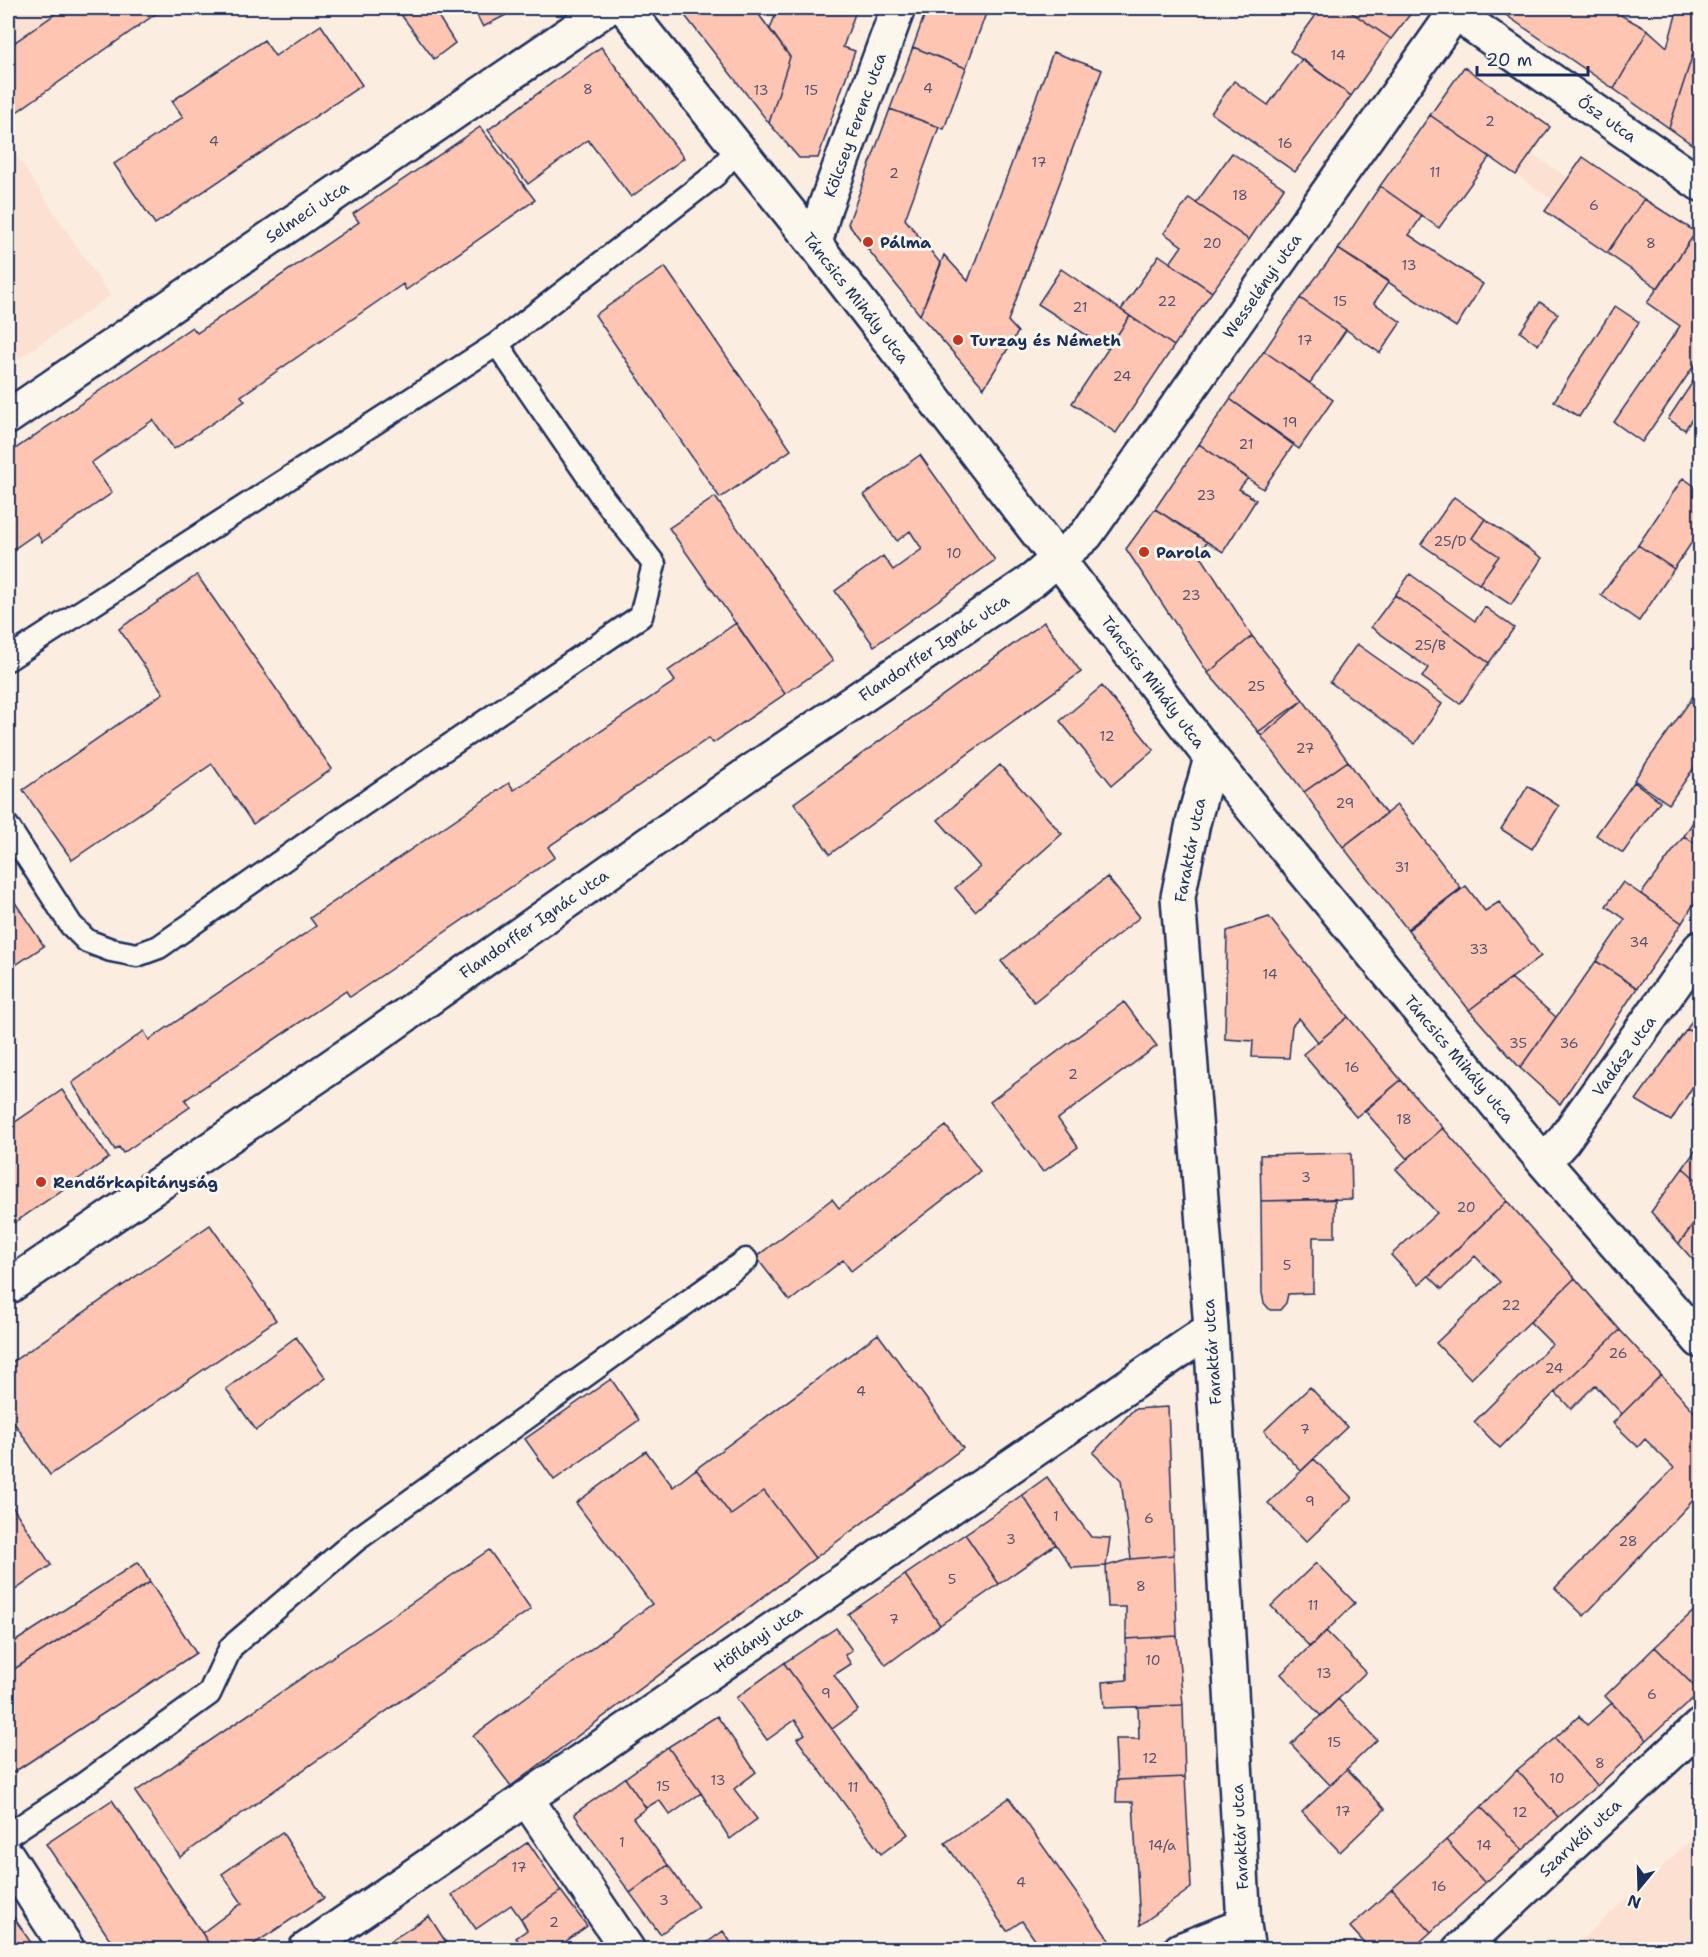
<svg xmlns="http://www.w3.org/2000/svg" width="1708" height="1957" font-family="'Shantell Sans',sans-serif">
	<rect width="100%" height="100%" fill="#fbede0"/>
	<filter id="ink" filterUnits="userSpaceOnUse"><feTurbulence type="fractalNoise" baseFrequency=".0167" numOctaves="2"/><feDisplacementMap in="SourceGraphic" scale="12" xChannelSelector="R" yChannelSelector="G"/><feConvolveMatrix kernelMatrix="1 2 1 2 8 2 1 2 1" color-interpolation-filters="sRGB"/></filter>
	<g filter="url(#ink)">
		<path fill="#fce1d2" d="M 8,8 L 64,8 L 8,47 Z
			M 8,143 L 110,296 L 8,366 L 8,142 Z
			M 1531,153 L 1568,178 L 1553,200 L 1516,175 Z
			M 1700,1832 L 1700,1949 L 1571,1949 Z"/>
		<path fill="#fdc5b2" stroke="#1b2f5e" stroke-width="1.5" d="M 64,8 L 164,8 L 8,118 L 8,47 Z
			M 396,8 L 433,8 L 455,43 L 434,59 Z
			M 473,8 L 519,8 L 483,27 Z
			M 679,8 L 754,8 L 790,57 L 769,123 Z
			M 778,8 L 857,8 L 843,47 L 855,51 L 818,158 L 799,158 L 769,123 L 790,57 L 770,29 Z
			M 927,8 L 988,8 L 966,68 L 913,47 Z
			M 1321,8 L 1345,8 L 1391,39 L 1351,96 L 1290,51 Z
			M 1345,8 L 1415,8 L 1391,39 Z
			M 1498,8 L 1608,8 L 1648,30 L 1614,89 L 1497,9 Z
			M 1678,8 L 1700,16 L 1700,32 L 1669,128 L 1614,89 L 1648,30 L 1667,47 Z
			M 321,25 L 362,85 L 155,224 L 114,164 L 183,117 L 172,101 L 264,40 L 275,56 Z
			M 1700,32 L 1700,150 L 1669,128 Z
			M 601,47 L 684,158 L 631,197 L 588,140 L 528,184 L 488,130 Z
			M 913,47 L 966,68 L 944,129 L 890,109 Z
			M 1053,52 L 1102,70 L 1008,321 L 1018,332 L 984,388 L 920,315 L 944,255 L 968,281 Z
			M 1302,59 L 1351,96 L 1295,172 L 1211,113 L 1234,81 L 1268,105 Z
			M 1464,67 L 1550,127 L 1516,175 L 1430,115 Z
			M 890,109 L 939,127 L 905,219 L 941,264 L 920,315 L 848,224 Z
			M 1430,115 L 1490,157 L 1439,228 L 1380,186 Z
			M 480,127 L 535,200 L 406,290 L 403,284 L 241,396 L 245,401 L 174,449 L 153,420 L 91,463 L 112,493 L 42,542 L 37,533 L 8,553 L 8,454 L 192,327 L 197,333 L 359,222 L 353,214 Z
			M 1232,153 L 1284,188 L 1249,240 L 1196,203 Z
			M 1583,157 L 1644,199 L 1607,253 L 1545,211 Z
			M 1380,186 L 1422,216 L 1409,235 L 1483,284 L 1456,327 L 1338,249 Z
			M 1189,198 L 1249,240 L 1212,292 L 1170,263 L 1182,246 L 1164,233 Z
			M 1644,199 L 1696,232 L 1658,288 L 1607,253 Z
			M 1696,232 L 1700,236 L 1700,357 L 1642,442 L 1614,422 L 1680,326 L 1647,303 Z
			M 1338,249 L 1389,281 L 1374,303 L 1401,322 L 1380,353 L 1300,298 Z
			M 1159,255 L 1212,292 L 1174,346 L 1121,310 Z
			M 665,267 L 791,450 L 720,498 L 595,315 Z
			M 1061,269 L 1130,316 L 1108,349 L 1038,304 Z
			M 1300,298 L 1346,330 L 1310,383 L 1264,351 Z
			M 1540,302 L 1558,314 L 1538,345 L 1520,332 Z
			M 1615,306 L 1639,322 L 1579,417 L 1554,401 Z
			M 1130,316 L 1174,346 L 1116,433 L 1072,403 Z
			M 1264,351 L 1333,400 L 1299,449 L 1230,399 Z
			M 1700,371 L 1700,406 L 1685,430 L 1668,419 Z
			M 1230,399 L 1294,444 L 1263,489 L 1199,444 Z
			M 1199,444 L 1248,478 L 1239,489 L 1256,500 L 1223,552 L 1155,509 Z
			M 920,455 L 995,560 L 874,646 L 835,591 L 883,556 L 893,570 L 922,549 L 910,531 L 897,541 L 864,495 Z
			M 1683,478 L 1700,490 L 1700,530 L 1674,569 L 1638,545 Z
			M 715,497 L 833,661 L 785,694 L 669,528 Z
			M 1454,497 L 1485,519 L 1472,538 L 1499,556 L 1479,584 L 1421,544 Z
			M 1155,509 L 1207,542 L 1199,553 L 1252,636 L 1208,673 L 1126,549 Z
			M 1485,519 L 1542,558 L 1511,605 L 1479,584 L 1499,556 L 1472,538 Z
			M 1638,545 L 1674,569 L 1639,621 L 1601,595 Z
			M 1410,574 L 1475,621 L 1485,607 L 1514,628 L 1489,663 L 1395,595 Z
			M 197,575 L 332,769 L 253,824 L 212,764 L 72,860 L 23,790 L 163,693 L 119,629 Z
			M 1395,595 L 1489,663 L 1460,704 L 1422,677 L 1428,668 L 1371,627 Z
			M 1044,622 L 1081,672 L 830,854 L 794,803 Z
			M 736,623 L 785,694 L 713,743 L 709,738 L 548,847 L 555,857 L 350,997 L 346,991 L 185,1100 L 190,1107 L 123,1153 L 119,1147 L 115,1150 L 72,1083 L 144,1031 L 149,1040 L 316,926 L 310,918 L 509,783 L 514,790 L 675,681 L 668,671 Z
			M 1252,636 L 1303,700 L 1262,736 L 1208,673 Z
			M 1357,644 L 1442,704 L 1415,744 L 1330,682 Z
			M 1102,686 L 1154,750 L 1112,785 L 1060,721 Z
			M 1700,686 L 1700,706 L 1691,699 Z
			M 1303,700 L 1348,761 L 1304,792 L 1258,732 Z
			M 1690,701 L 1700,708 L 1700,759 L 1669,804 L 1634,780 Z
			M 1348,761 L 1386,814 L 1343,847 L 1304,792 Z
			M 1000,765 L 1062,834 L 975,911 L 955,888 L 980,867 L 938,820 Z
			M 1634,782 L 1660,801 L 1623,853 L 1596,835 Z
			M 1528,786 L 1559,806 L 1532,849 L 1501,829 Z
			M 1397,805 L 1461,888 L 1407,929 L 1343,847 Z
			M 1700,811 L 1700,847 L 1684,836 Z
			M 1684,836 L 1700,847 L 1700,894 L 1682,923 L 1641,894 Z
			M 1107,877 L 1140,917 L 1034,1002 L 1001,961 Z
			M 1623,882 L 1682,923 L 1637,988 L 1596,961 L 1625,919 L 1606,906 Z
			M 1466,886 L 1485,911 L 1499,902 L 1541,956 L 1469,1010 L 1408,930 Z
			M 8,892 L 44,946 L 8,970 Z
			M 1269,917 L 1348,1017 L 1318,1042 L 1299,1018 L 1292,1026 L 1289,1058 L 1252,1057 L 1253,1041 L 1225,1039 L 1227,931 Z
			M 1596,961 L 1637,988 L 1560,1104 L 1520,1068 Z
			M 1511,978 L 1556,1017 L 1520,1068 L 1469,1010 Z
			M 1124,1002 L 1157,1046 L 1058,1119 L 1078,1147 L 1043,1172 L 990,1102 Z
			M 1700,1007 L 1700,1037 L 1687,1029 Z
			M 1348,1017 L 1401,1080 L 1356,1117 L 1303,1054 Z
			M 1687,1029 L 1700,1037 L 1700,1075 L 1671,1121 L 1636,1100 Z
			M 1401,1080 L 1443,1128 L 1407,1159 L 1365,1111 Z
			M 62,1090 L 109,1158 L 8,1227 L 8,1127 Z
			M 1700,1092 L 1700,1111 L 1692,1105 Z
			M 946,1126 L 980,1171 L 851,1271 L 843,1260 L 790,1301 L 756,1257 L 832,1199 L 839,1208 Z
			M 1443,1128 L 1507,1201 L 1419,1285 L 1391,1255 L 1437,1213 L 1396,1169 Z
			M 1700,1144 L 1700,1183 L 1683,1168 Z
			M 1351,1153 L 1352,1199 L 1261,1201 L 1260,1155 Z
			M 1683,1168 L 1700,1183 L 1700,1215 L 1679,1244 L 1651,1212 Z
			M 1335,1199 L 1335,1237 L 1313,1237 L 1313,1293 L 1288,1294 L 1286,1303 L 1280,1310 L 1270,1310 L 1264,1303 L 1262,1293 L 1261,1201 Z
			M 1507,1201 L 1575,1278 L 1471,1379 L 1436,1343 L 1500,1282 L 1475,1256 L 1442,1289 L 1429,1276 Z
			M 1700,1215 L 1700,1268 L 1679,1244 Z
			M 210,1225 L 276,1320 L 50,1475 L 8,1414 L 8,1365 Z
			M 1575,1278 L 1620,1330 L 1555,1392 L 1500,1448 L 1474,1422 L 1552,1344 L 1530,1322 Z
			M 1620,1330 L 1661,1375 L 1622,1414 L 1595,1385 L 1571,1409 L 1555,1392 Z
			M 878,1334 L 963,1448 L 815,1558 L 764,1491 L 731,1515 L 696,1469 Z
			M 296,1337 L 326,1378 L 256,1430 L 226,1389 Z
			M 1661,1375 L 1700,1418 L 1700,1493 L 1584,1616 L 1555,1588 L 1674,1468 L 1645,1439 L 1638,1447 L 1613,1423 Z
			M 611,1379 L 639,1420 L 554,1480 L 525,1439 Z
			M 1310,1387 L 1347,1427 L 1301,1471 L 1264,1431 Z
			M 1168,1407 L 1174,1555 L 1131,1559 L 1121,1480 L 1093,1453 L 1134,1409 Z
			M 646,1451 L 673,1487 L 696,1469 L 731,1515 L 764,1491 L 815,1558 L 511,1786 L 473,1736 L 652,1604 L 576,1503 Z
			M 1314,1459 L 1352,1498 L 1306,1542 L 1268,1503 Z
			M 1047,1477 L 1091,1537 L 1110,1538 L 1106,1566 L 1072,1568 L 1022,1495 Z
			M 1022,1495 L 1056,1544 L 999,1584 L 965,1534 Z
			M 8,1500 L 51,1565 L 8,1595 Z
			M 965,1534 L 999,1584 L 940,1625 L 905,1575 Z
			M 489,1550 L 531,1609 L 180,1857 L 135,1792 Z
			M 1174,1555 L 1177,1636 L 1126,1639 L 1126,1607 L 1108,1607 L 1106,1566 L 1131,1559 Z
			M 138,1562 L 150,1582 L 8,1673 L 8,1646 Z
			M 1316,1563 L 1355,1603 L 1310,1647 L 1271,1606 Z
			M 905,1575 L 940,1625 L 886,1665 L 848,1614 Z
			M 150,1582 L 196,1653 L 8,1776 L 8,1673 Z
			M 1700,1605 L 1700,1692 L 1655,1647 Z
			M 836,1628 L 852,1650 L 845,1655 L 851,1664 L 834,1675 L 858,1710 L 832,1729 L 784,1663 Z
			M 1326,1631 L 1366,1672 L 1321,1716 L 1281,1674 Z
			M 1177,1636 L 1183,1705 L 1104,1708 L 1102,1682 L 1127,1680 L 1126,1639 Z
			M 1655,1647 L 1700,1692 L 1647,1740 L 1605,1696 Z
			M 784,1663 L 908,1834 L 881,1854 L 797,1739 L 805,1734 L 795,1720 L 767,1740 L 736,1698 Z
			M 1338,1699 L 1377,1740 L 1330,1785 L 1291,1744 Z
			M 1612,1703 L 1647,1740 L 1597,1786 L 1555,1738 L 1579,1716 L 1587,1725 Z
			M 1183,1705 L 1185,1777 L 1117,1780 L 1115,1739 L 1139,1739 L 1138,1707 Z
			M 717,1716 L 756,1772 L 734,1789 L 757,1819 L 730,1839 L 701,1793 L 668,1747 Z
			M 1555,1738 L 1597,1786 L 1558,1817 L 1517,1770 Z
			M 668,1747 L 701,1793 L 670,1815 L 659,1800 L 646,1808 L 625,1778 Z
			M 1347,1769 L 1385,1809 L 1340,1852 L 1302,1812 Z
			M 1517,1770 L 1558,1817 L 1523,1850 L 1481,1807 Z
			M 1185,1777 L 1191,1888 L 1140,1925 L 1133,1802 L 1116,1802 L 1117,1780 Z
			M 625,1778 L 646,1808 L 633,1818 L 668,1865 L 630,1893 L 574,1814 Z
			M 1009,1798 L 1110,1941 L 1099,1950 L 1042,1950 L 1022,1921 L 1007,1931 L 945,1843 Z
			M 112,1800 L 202,1933 L 213,1950 L 117,1950 L 46,1844 Z
			M 1481,1807 L 1523,1850 L 1485,1883 L 1446,1840 Z
			M 282,1832 L 324,1898 L 245,1950 L 213,1950 L 202,1933 L 242,1903 L 222,1874 Z
			M 1446,1840 L 1485,1883 L 1431,1932 L 1392,1889 Z
			M 528,1842 L 561,1891 L 521,1919 L 511,1905 L 476,1929 L 452,1895 Z
			M 668,1865 L 698,1907 L 660,1934 L 630,1893 Z
			M 1392,1889 L 1431,1932 L 1411,1950 L 1371,1950 L 1350,1927 Z
			M 561,1891 L 587,1926 L 554,1950 L 525,1950 L 516,1938 L 527,1930 L 521,1919 Z
			M 8,1909 L 36,1950 L 8,1950 Z
			M 429,1916 L 451,1950 L 379,1950 L 379,1948 Z
			M 723,1931 L 736,1950 L 697,1950 Z
			M 1700,1936 L 1700,1950 L 1683,1950 Z"/>
		<g fill="none" stroke-linecap="round" stroke-linejoin="round">
			<defs>
				<path id="lane" d="M 8,659 L 497,344 L 715,175 L 738,148
					M 8,827 L 71,925 L 87,941 L 111,950 L 137,955 L 159,947 L 350,813 L 641,616 L 654,564 L 603,498 L 497,344
					M 8,1835 L 73,1792 L 209,1694 L 231,1647 L 356,1540 L 746,1260"/>
				<path id="street" d="M 625,8 L 815,244 L 1211,758 L 1544,1162 L 1700,1341
					M 1458,10 L 1475,27 L 1700,184
					M 815,244 L 825,207 L 898,8
					M 1211,758 L 1193,823 L 1178,897 L 1211,1329 L 1244,1925 L 1248,1950
					M 1544,1162 L 1563,1141 L 1700,948
					M 8,1287 L 370,1040 L 749,773 L 1033,580 L 1086,535 L 1458,8
					M 526,1798 L 628,1950
					M 8,1857 L 68,1950
					M 305,1950 L 1211,1329
					M 1180,1950 L 1244,1925
					M 1459,1950 L 1700,1726"/>
				<path id="secondary" d="M 8,417 L 607,8"/>
			</defs>
			<use href="#lane" stroke="#1b2f5e" stroke-width="27"/>
			<use href="#street" stroke="#1b2f5e" stroke-width="38"/>
			<use href="#secondary" stroke="#1b2f5e" stroke-width="38"/>
			<use href="#lane" stroke="#fbf7ec" stroke-width="22"/>
			<use href="#street" stroke="#fbf7ec" stroke-width="33"/>
			<use href="#secondary" stroke="#fbf7ec" stroke-width="33"/>
		</g>
	</g>
	<g fill="#c8321e" stroke="#fbf7ec" stroke-width="2">
		<circle cx="868" cy="242" r="6"/>
		<circle cx="958" cy="340" r="6"/>
		<circle cx="1144" cy="552" r="6"/>
		<circle cx="41" cy="1182" r="6"/>
	</g>
	<g text-anchor="middle" dominant-baseline="central" stroke-width="6" stroke-linejoin="round" paint-order="stroke">
		<g font-size="14" fill="#545473">
			<text x="1338" y="55">14</text>
			<text x="928" y="88">4</text>
			<text x="588" y="89">8</text>
			<text x="761" y="90">13</text>
			<text x="811" y="90">15</text>
			<text x="1490" y="121">2</text>
			<text x="214" y="141">4</text>
			<text x="1285" y="143">16</text>
			<text x="1039" y="162">17</text>
			<text x="1435" y="172">11</text>
			<text x="894" y="173">2</text>
			<text x="1240" y="195">18</text>
			<text x="1594" y="205">6</text>
			<text x="1212" y="243">20</text>
			<text x="1651" y="243">8</text>
			<text x="1409" y="265">13</text>
			<text x="1167" y="301">22</text>
			<text x="1340" y="301">15</text>
			<text x="1080" y="307">21</text>
			<text x="1305" y="340">17</text>
			<text x="1122" y="376">24</text>
			<text x="1290" y="422">19</text>
			<text x="1246" y="444">21</text>
			<text x="1206" y="495">23</text>
			<text x="1450" y="541">25/D</text>
			<text x="954" y="553">10</text>
			<text x="1191" y="595">23</text>
			<text x="1430" y="645">25/B</text>
			<text x="1256" y="686">25</text>
			<text x="1107" y="736">12</text>
			<text x="1305" y="748">27</text>
			<text x="1345" y="803">29</text>
			<text x="1402" y="867">31</text>
			<text x="1639" y="942">34</text>
			<text x="1479" y="949">33</text>
			<text x="1270" y="974">14</text>
			<text x="1518" y="1043">35</text>
			<text x="1569" y="1043">36</text>
			<text x="1352" y="1067">16</text>
			<text x="1073" y="1074">2</text>
			<text x="1404" y="1119">18</text>
			<text x="1306" y="1177">3</text>
			<text x="1466" y="1207">20</text>
			<text x="1287" y="1265">5</text>
			<text x="1511" y="1305">22</text>
			<text x="1618" y="1353">26</text>
			<text x="1554" y="1368">24</text>
			<text x="861" y="1391">4</text>
			<text x="1305" y="1429">7</text>
			<text x="1310" y="1501">9</text>
			<text x="1056" y="1516">1</text>
			<text x="1149" y="1518">6</text>
			<text x="1011" y="1539">3</text>
			<text x="1628" y="1541">28</text>
			<text x="952" y="1579">5</text>
			<text x="1141" y="1586">8</text>
			<text x="1313" y="1605">11</text>
			<text x="894" y="1619">7</text>
			<text x="1153" y="1660">10</text>
			<text x="1324" y="1673">13</text>
			<text x="826" y="1693">9</text>
			<text x="1652" y="1694">6</text>
			<text x="1334" y="1742">15</text>
			<text x="1150" y="1758">12</text>
			<text x="1600" y="1763">8</text>
			<text x="1557" y="1778">10</text>
			<text x="718" y="1780">13</text>
			<text x="663" y="1786">15</text>
			<text x="853" y="1787">11</text>
			<text x="1343" y="1811">17</text>
			<text x="1520" y="1812">12</text>
			<text x="622" y="1842">1</text>
			<text x="1162" y="1845">14/a</text>
			<text x="1484" y="1845">14</text>
			<text x="519" y="1867">17</text>
			<text x="1021" y="1882">4</text>
			<text x="1439" y="1886">16</text>
			<text x="664" y="1900">3</text>
			<text x="554" y="1922">2</text>
		</g>
		<g font-size="16" fill="#1b2f5e" stroke="#fbf7ec">
			<text transform="translate(1607 119) rotate(35)">Ősz utca</text>
			<text transform="translate(855 125) rotate(-70)">Kölcsey Ferenc utca</text>
			<text transform="translate(307 212) rotate(-34)">Selmeci utca</text>
			<text transform="translate(1262 286) rotate(-55)">Wesselényi utca</text>
			<text transform="translate(856 298) rotate(52)">Táncsics Mihály utca</text>
			<text transform="translate(934 648) rotate(-34)">Flandorffer Ignác utca</text>
			<text transform="translate(1153 682) rotate(53)">Táncsics Mihály utca</text>
			<text transform="translate(1190 850) rotate(-79)">Faraktár utca</text>
			<text transform="translate(534 924) rotate(-35)">Flandorffer Ignác utca</text>
			<text transform="translate(1624 1056) rotate(-54)">Vadász utca</text>
			<text transform="translate(1459 1059) rotate(50)">Táncsics Mihály utca</text>
			<text transform="translate(1212 1352) rotate(-94)">Faraktár utca</text>
			<text transform="translate(758 1639) rotate(-35)">Höflányi utca</text>
			<text transform="translate(1240 1837) rotate(-93)">Faraktár utca</text>
			<text transform="translate(1580 1838) rotate(-43)">Szarvkői utca</text>
		</g>
		<g font-size="16" font-weight="bold" fill="#1b2f5e" stroke="#fbf7ec" text-anchor="start">
			<text x="880" y="242">Pálma</text>
			<text x="970" y="340">Turzay és Németh</text>
			<text x="1156" y="552">Parola</text>
			<text x="53" y="1182">Rendőrkapitányság</text>
		</g>
	</g>
	<rect width="1708" height="1957" fill="none" stroke="#fbf7ec" stroke-width="30"/>
	<rect x="15" y="15" width="1678" height="1927" fill="none" stroke="#1b2f5e" stroke-width="2" filter="url(#ink)"/>
	<g transform="translate(1639 1888) rotate(199)" stroke="#fbf7ec" stroke-width="4.5" paint-order="stroke">
	<path d="M0-4.5L10 22L0 15L-10 22Z" fill="#1b2f5e"/>
	<text y="-9" font-size="16" font-weight="bold" text-anchor="middle" fill="#1b2f5e">N</text>
	</g>
	<path d="M1477 66v9h111v-9" fill="none" stroke="#1b2f5e" stroke-width="3"/>
	<text x="1486" y="66" font-size="18" fill="#1b2f5e" stroke="#fbf7ec" stroke-width="4.5" paint-order="stroke">20 m</text>
</svg>
